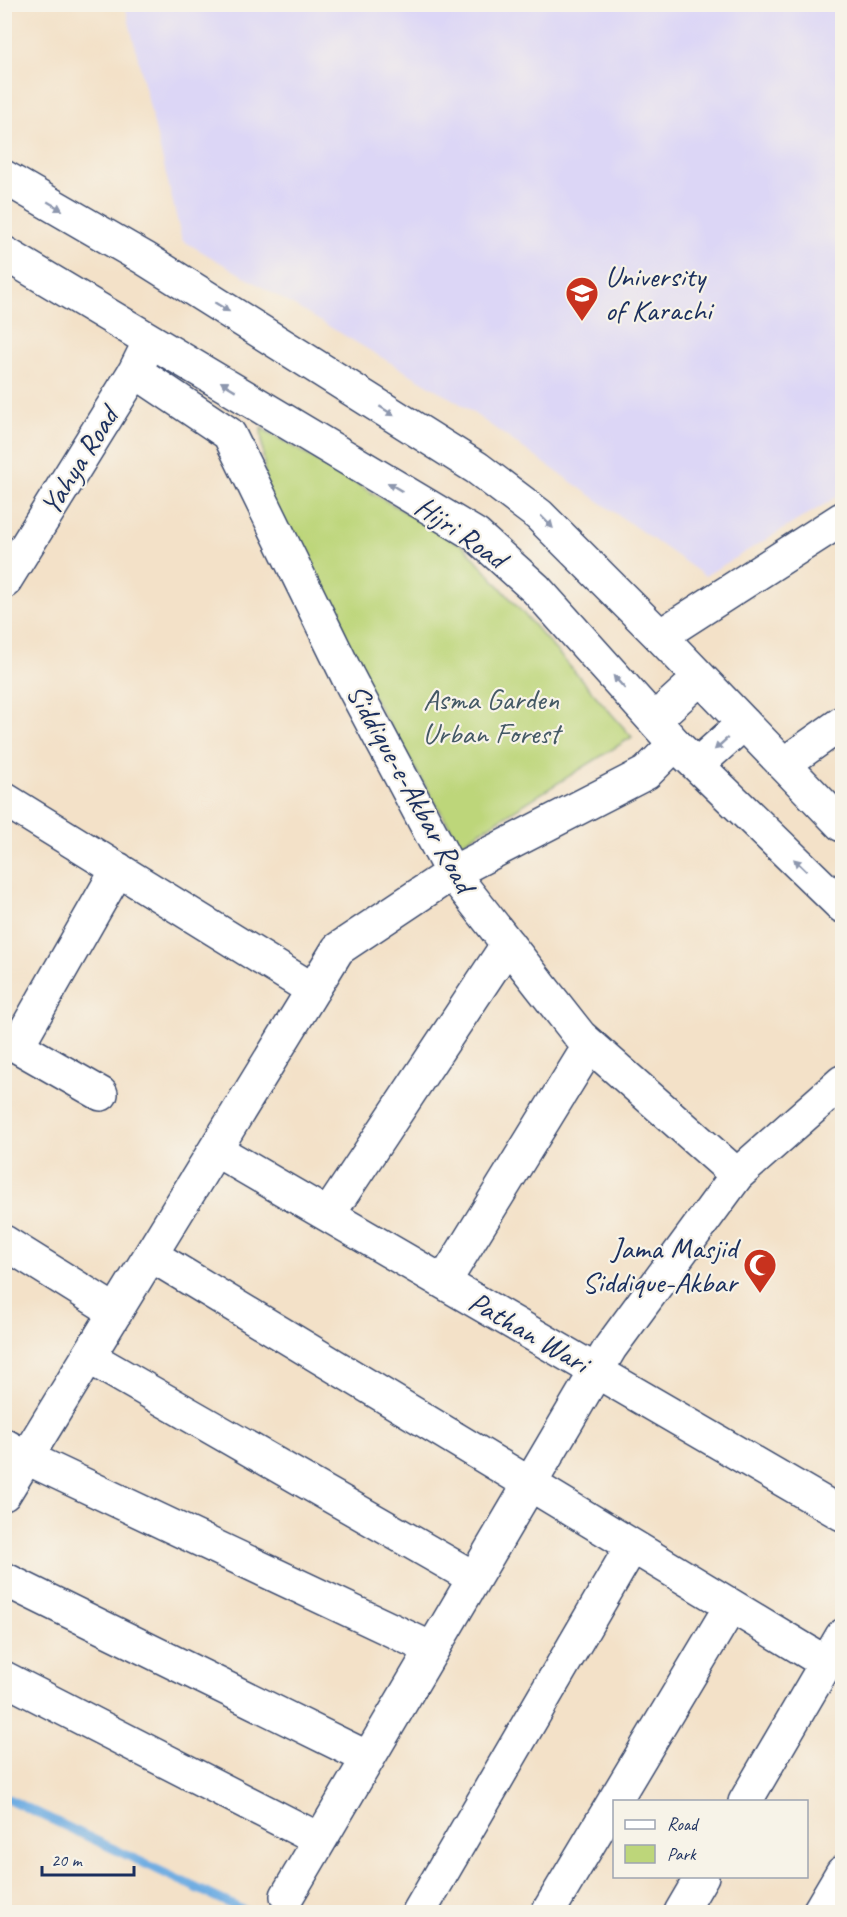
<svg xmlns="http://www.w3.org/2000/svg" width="847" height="1917" font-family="Caveat,sans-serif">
	<rect width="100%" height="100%" fill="#f7f3e8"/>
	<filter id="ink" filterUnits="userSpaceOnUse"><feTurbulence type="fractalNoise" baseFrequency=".0167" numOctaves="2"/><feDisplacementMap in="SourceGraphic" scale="12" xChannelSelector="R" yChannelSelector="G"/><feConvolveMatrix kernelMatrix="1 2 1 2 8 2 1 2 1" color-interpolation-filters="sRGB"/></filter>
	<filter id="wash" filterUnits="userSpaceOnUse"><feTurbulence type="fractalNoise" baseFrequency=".008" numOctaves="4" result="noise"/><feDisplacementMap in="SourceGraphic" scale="24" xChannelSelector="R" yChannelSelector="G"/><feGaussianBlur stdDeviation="1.35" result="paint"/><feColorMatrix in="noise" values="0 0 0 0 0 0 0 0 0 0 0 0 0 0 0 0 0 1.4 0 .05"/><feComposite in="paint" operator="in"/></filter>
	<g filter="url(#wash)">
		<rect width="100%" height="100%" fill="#f3e1c8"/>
		<path fill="#dcd6f6" d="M 125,5 L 842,5 L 842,494 L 705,576 L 459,403 L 182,240 Z"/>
		<path fill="#bdd67a" stroke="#6c826c" stroke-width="1.5" d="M 261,428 L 465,547 L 632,737 L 460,844 L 382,713 L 266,492 Z"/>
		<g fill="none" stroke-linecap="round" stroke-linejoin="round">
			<path stroke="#70ade2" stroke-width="9" d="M 4,1797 L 247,1912"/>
		</g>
	</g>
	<g filter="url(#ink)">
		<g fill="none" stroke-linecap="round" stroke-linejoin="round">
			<defs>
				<path id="minor" d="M 135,371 L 229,434 L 348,677 L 452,873 L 580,1036 L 737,1175
					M 4,582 L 135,371 L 144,353
					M 660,636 L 842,519
					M 784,764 L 842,723
					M 4,799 L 313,990
					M 101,1094 L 17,1046 L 118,869
					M 216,1150 L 842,1514
					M 328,1215 L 508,944
					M 4,1242 L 116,1312
					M 151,1255 L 826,1663
					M 444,1282 L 590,1045
					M 89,1357 L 474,1578
					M 4,1445 L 27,1458 L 432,1649
					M 4,1494 L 338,949 L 452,873 L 646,773 L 675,744
					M 4,1579 L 368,1758
					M 4,1678 L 320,1840
					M 745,1802 L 842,1636
					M 287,1896 L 610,1348 L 737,1175 L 842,1082
					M 419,1912 L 632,1546
					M 548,1912 L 731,1606
					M 681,1912 L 702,1876
					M 819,1912 L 842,1873"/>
				<path id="major" d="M 4,177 L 144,258 L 477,468 L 539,515 L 660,636 L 842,825
					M 4,253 L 476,535 L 536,589 L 675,744 L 842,906
					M 654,720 L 700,678
					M 697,765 L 744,723"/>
			</defs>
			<use href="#minor" stroke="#3b4a6e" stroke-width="36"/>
			<use href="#major" stroke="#3b4a6e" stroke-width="36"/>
			<use href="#minor" stroke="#fff" stroke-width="33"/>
			<use href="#major" stroke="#fff" stroke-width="33"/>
		</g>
		<defs><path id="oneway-solid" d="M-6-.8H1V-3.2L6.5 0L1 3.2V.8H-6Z" transform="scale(1.5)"/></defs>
		<g fill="#8d97ae">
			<use href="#oneway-solid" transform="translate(55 206) rotate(30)"/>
			<use href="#oneway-solid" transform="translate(222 307) rotate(32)"/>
			<use href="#oneway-solid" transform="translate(228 386) rotate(-149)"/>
			<use href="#oneway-solid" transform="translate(387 411) rotate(32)"/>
			<use href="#oneway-solid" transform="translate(395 487) rotate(-149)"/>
			<use href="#oneway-solid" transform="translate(547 522) rotate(45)"/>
			<use href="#oneway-solid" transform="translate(619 682) rotate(-132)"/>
			<use href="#oneway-solid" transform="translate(721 744) rotate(138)"/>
			<use href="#oneway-solid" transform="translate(800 865) rotate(-136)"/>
		</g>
	</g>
	<defs>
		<symbol id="university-pin" viewBox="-11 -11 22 30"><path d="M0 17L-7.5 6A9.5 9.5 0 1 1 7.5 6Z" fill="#c8321e" stroke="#f7f3e8"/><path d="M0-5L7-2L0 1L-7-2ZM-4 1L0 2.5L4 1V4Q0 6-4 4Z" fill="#fff"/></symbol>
		<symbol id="mosque-pin" viewBox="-11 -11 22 30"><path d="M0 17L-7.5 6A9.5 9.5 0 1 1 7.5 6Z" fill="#c8321e" stroke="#f7f3e8"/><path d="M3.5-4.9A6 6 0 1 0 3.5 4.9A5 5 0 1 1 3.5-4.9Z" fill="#fff"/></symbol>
	</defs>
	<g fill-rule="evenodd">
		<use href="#university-pin" x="563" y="274" width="38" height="52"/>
		<use href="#mosque-pin" x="741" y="1246" width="38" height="52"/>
	</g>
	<g text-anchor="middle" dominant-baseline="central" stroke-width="4.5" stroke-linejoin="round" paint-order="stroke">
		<g font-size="30" fill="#1b2f5e" stroke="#f7f3e8" text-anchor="start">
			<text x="605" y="276">University<tspan x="605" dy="34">of Karachi</tspan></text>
			<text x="737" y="1248" text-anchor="end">Jama Masjid<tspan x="737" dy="34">Siddique-Akbar</tspan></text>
		</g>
		<g font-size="30" fill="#1b2f5e" stroke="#f7f3e8">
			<text transform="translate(79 461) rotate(-58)">Yahya Road</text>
			<text transform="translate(461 532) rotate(35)">Hijri Road</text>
			<text transform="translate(411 788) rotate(61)">Siddique-e-Akbar Road</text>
			<text transform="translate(529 1332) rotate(30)">Pathan Wari</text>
		</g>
		<g font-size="30" fill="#445965" stroke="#f7f3e8">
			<text x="491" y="699">Asma Garden<tspan x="491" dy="34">Urban Forest</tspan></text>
		</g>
	</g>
	<rect width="847" height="1917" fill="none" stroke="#f7f3e8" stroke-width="24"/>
	<rect x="613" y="1800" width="195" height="78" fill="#f7f3e8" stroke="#9fa5b1" stroke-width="1.5"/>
	<rect x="625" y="1820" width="30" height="9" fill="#ffffff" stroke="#9fa5b1" stroke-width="1.5"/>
	<text x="667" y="1830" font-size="18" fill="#1b2f5e">Road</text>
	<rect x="625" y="1845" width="30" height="18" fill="#bdd67a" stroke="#9fa5b1" stroke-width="1.5"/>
	<text x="667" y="1860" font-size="18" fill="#1b2f5e">Park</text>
	<path d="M42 1866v9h92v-9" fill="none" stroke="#1b2f5e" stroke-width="3"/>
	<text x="51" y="1866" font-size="18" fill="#1b2f5e" stroke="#f7f3e8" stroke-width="4.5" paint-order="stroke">20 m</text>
</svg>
